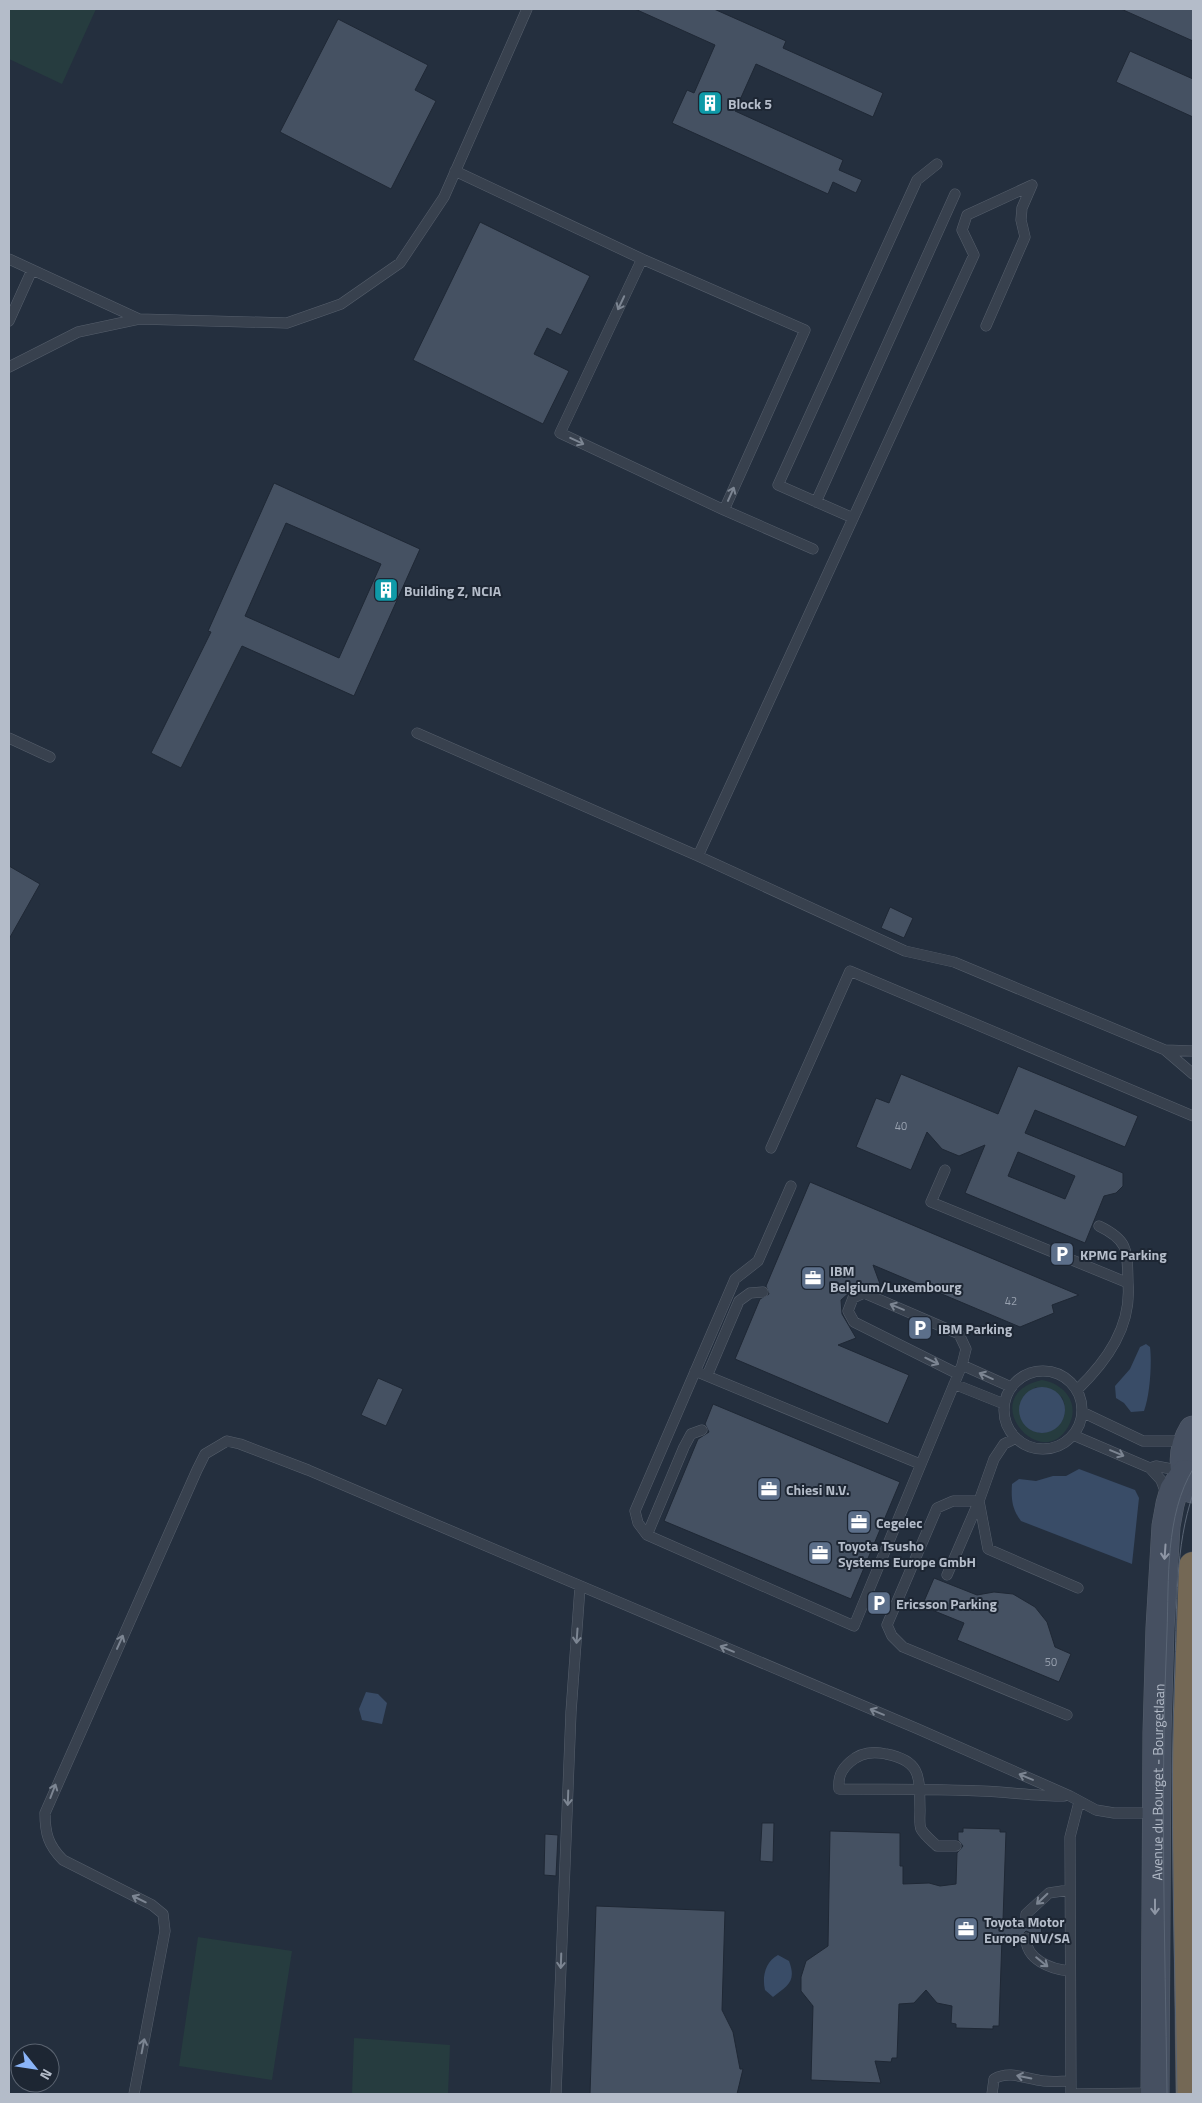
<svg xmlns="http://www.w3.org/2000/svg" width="1202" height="2103" font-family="'Titillium Web',sans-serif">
	<rect width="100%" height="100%" fill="#242f3e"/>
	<path fill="#263c3f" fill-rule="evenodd" d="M 9,9 L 96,9 L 62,84 L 9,59 Z
		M 1042,1380 C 1065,1384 1081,1404 1068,1427 C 1040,1475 974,1395 1042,1380 ZM 1036,1387 L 1062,1397 C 1071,1416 1059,1433 1038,1433 L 1024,1396 Z
		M 198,1937 L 292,1951 L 272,2080 L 179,2066 Z
		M 354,2038 L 450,2045 L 448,2094 L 352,2094 Z"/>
	<path fill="#394c67" d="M 1146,1344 L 1150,1347 C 1152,1363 1150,1395 1144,1411 L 1131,1412 L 1124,1403 L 1116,1398 L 1115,1386 L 1130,1369 L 1140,1347 Z
		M1019 1410a23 23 0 1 1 46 0a23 23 0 1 1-46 0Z
		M 1079,1469 L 1135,1490 L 1139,1498 L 1132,1564 L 1021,1521 C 1012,1509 1011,1499 1012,1484 L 1019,1479 L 1036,1481 L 1053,1476 L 1066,1476 Z
		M 366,1692 L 378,1694 L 387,1703 L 382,1724 L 362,1720 L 359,1709 Z
		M 778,1955 L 789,1961 C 797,1982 787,1986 773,1997 L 765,1990 C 762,1977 765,1962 778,1955 Z"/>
	<path fill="#455162" stroke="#1f2835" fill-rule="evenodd" d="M 635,9 L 714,9 L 786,41 L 783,48 L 883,93 L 873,117 L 756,64 L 735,111 L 843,160 L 839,170 L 862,180 L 856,193 L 833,182 L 828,194 L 672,123 L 687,90 L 694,93 L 715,45 Z
		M 1121,9 L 1193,9 L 1193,41 Z
		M 338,19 L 428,65 L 415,90 L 436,101 L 391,189 L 280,132 Z
		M 1130,51 L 1193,79 L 1193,117 L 1116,82 Z
		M 480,222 L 590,276 L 561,335 L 547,328 L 534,354 L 569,371 L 543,424 L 413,360 Z
		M 274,483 L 420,549 L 354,696 L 242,646 L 181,768 L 151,753 L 211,632 L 208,631 ZM 286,523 L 381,564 L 339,658 L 245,616 Z
		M 9,866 L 40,884 L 9,939 Z
		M 890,907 L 913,918 L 904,938 L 881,928 Z
		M 1018,1066 L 1138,1116 L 1125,1147 L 1035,1110 L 1025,1133 L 1123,1173 L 1123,1186 L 1116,1193 L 1104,1196 L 1085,1243 L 965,1193 L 985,1145 L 959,1156 L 942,1149 L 927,1132 L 911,1170 L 856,1147 L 876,1098 L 889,1103 L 901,1074 L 998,1114 ZM 1018,1152 L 1075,1176 L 1065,1199 L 1008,1176 Z
		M 810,1182 L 1079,1295 L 1052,1305 L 1054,1313 L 1020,1327 L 873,1265 L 880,1284 L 870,1288 L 861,1287 L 850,1292 L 841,1300 L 842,1314 L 856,1338 L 838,1345 L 909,1375 L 888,1424 L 735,1359 L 760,1299 L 769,1294 L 766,1286 Z
		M 378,1378 L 403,1389 L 386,1426 L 361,1415 Z
		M 713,1404 L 900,1482 L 851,1599 L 664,1521 L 698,1439 L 709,1432 L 705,1424 Z
		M 934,1578 L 977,1595 L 994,1592 L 1013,1594 L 1035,1607 L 1047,1622 L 1055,1647 L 1071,1654 L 1059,1682 L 957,1640 L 964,1623 L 922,1606 Z
		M 762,1823 L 774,1823 L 773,1862 L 760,1861 Z
		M 963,1828 L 1000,1829 L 1000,1832 L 1006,1832 L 1003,1920 L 1019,1921 L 1026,1928 L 1030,1927 L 1033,1922 L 1042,1922 L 1041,1939 L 1033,1938 L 1031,1933 L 1026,1931 L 1019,1938 L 1002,1937 L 999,2026 L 993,2026 L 993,2029 L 956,2028 L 956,2024 L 951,2023 L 952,2006 L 937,2003 L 926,1990 L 914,2003 L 899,2004 L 897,2058 L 892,2058 L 891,2062 L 875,2061 L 881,2083 L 811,2080 L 813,2006 L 801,1991 L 801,1977 L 806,1961 L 828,1946 L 830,1831 L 900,1833 L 900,1866 L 903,1866 L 903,1884 L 929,1883 L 940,1886 L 956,1884 L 957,1853 L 963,1846 L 958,1840 L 958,1832 L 963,1832 Z
		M 545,1834 L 558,1835 L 556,1876 L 544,1875 Z
		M 596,1906 L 725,1911 L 722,2010 L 733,2032 L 740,2069 L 743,2069 L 737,2094 L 590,2094 Z"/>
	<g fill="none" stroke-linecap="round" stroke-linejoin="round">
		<defs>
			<path id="lane" d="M 455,171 L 642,259 L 805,330 L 724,510 L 560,433 L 642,259
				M 9,259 L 139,319
				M 9,321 L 32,270
				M 986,326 L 1025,237 L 1021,220 L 1022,208 L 1032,185
				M 9,367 L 78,332 L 139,319 L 287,323 L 341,304 L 400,263 L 444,197 L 527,9
				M 816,502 L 955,194
				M 724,510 L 813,549
				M 853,518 L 778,485 L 917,180 L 937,164
				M 417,733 L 698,856 L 905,951 L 954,962 L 1165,1050 L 1193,1051
				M 9,738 L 50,757
				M 698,856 L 974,255 L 962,230 L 967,215 L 1032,185
				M 1165,1050 L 1193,1074
				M 771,1148 L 850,971 L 1193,1116
				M 945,1170 L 931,1202 L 1128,1283 C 1132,1326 1107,1361 1077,1390
				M 791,1186 L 758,1261 L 735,1279 L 635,1511 L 638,1523 L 647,1535 L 854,1626 L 962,1365 L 966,1349 L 959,1334 L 864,1293 L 853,1298 L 848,1311 L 854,1322 L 958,1374
				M 1099,1226 C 1130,1241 1127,1252 1128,1283
				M 962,1365 L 1011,1387
				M1004 1410a39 39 0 1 1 78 0a39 39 0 1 1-78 0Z
				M 695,1371 L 920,1464
				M 707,1376 L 739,1301 L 750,1293 L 763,1292
				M 954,1384 L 1004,1404
				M 1082,1412 L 1143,1441 L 1186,1441
				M 1073,1435 L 1150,1468 L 1156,1466 L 1182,1471
				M 1016,1438 L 1004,1444 L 994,1459 L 979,1501 L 988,1549 L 1078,1588
				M 1150,1468 L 1161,1480 L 1167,1496
				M 647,1535 L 684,1447 L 691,1434 L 702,1430
				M 947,1575 L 979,1501 L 953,1501 L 937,1508 L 887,1625 L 892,1636 L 903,1647 L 1067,1715
				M 956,1846 L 937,1846 C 932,1841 925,1836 921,1829 C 919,1824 920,1816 920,1810 C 919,1779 923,1761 886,1754 C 873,1751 860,1753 850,1762 C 841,1770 838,1777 839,1789 C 886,1789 933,1789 981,1791 C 1009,1792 1036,1796 1064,1796
				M 1026,1921 L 1026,1914 L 1049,1893 L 1069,1890
				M 1026,1938 C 1026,1960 1051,1969 1069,1971
				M 134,2094 L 165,1931 L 163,1914 L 152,1905 L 63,1860 C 48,1845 45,1833 45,1813 L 197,1470 L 205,1454 L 227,1441 L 240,1444 L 308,1470 L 437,1525 L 918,1729 L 1070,1796 L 1096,1810 L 1114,1813 L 1156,1813
				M 556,2094 L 571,1712 L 580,1587
				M 992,2094 L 994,2079 C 1010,2070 1026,2079 1044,2081 C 1053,2082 1062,2081 1071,2081
				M 1071,2094 L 1070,1837 L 1079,1802
				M 1073,2094 L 1154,2093"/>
			<g id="secondary">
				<path d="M 1192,1489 C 1181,1471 1182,1448 1193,1430"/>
				<path id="s1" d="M 1155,2094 L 1157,1733 L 1160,1628 L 1166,1526 L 1170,1504 L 1174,1490 L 1185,1474"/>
			</g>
			<path id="highway" d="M 1190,2094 L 1186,1770 L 1193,1566"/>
		</defs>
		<use href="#lane" stroke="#565f6c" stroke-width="11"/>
		<use href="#secondary" stroke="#565f6c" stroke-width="29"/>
		<use href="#highway" stroke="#434c59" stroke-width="29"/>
		<use href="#lane" stroke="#38414e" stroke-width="10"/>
		<use href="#secondary" stroke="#465061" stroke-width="28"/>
		<use href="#highway" stroke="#746855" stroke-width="28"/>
		<path stroke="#5a6575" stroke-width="1" d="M 1167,2094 C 1165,1940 1160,1786 1167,1632 C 1169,1580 1165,1515 1193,1469
			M 1177,2094 C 1175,1950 1169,1806 1175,1662 C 1177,1607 1175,1546 1193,1494"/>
	</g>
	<defs><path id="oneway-shaft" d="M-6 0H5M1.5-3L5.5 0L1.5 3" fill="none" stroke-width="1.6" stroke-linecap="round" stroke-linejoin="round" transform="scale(1.25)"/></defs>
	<g stroke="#7c8592">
		<use href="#oneway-shaft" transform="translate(621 303) rotate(115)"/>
		<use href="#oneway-shaft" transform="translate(577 441) rotate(25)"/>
		<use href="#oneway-shaft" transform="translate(731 494) rotate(-66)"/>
		<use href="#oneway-shaft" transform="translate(897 1307) rotate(-157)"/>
		<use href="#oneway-shaft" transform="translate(932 1361) rotate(26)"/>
		<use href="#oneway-shaft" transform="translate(986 1376) rotate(-156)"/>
		<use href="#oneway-shaft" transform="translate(1117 1453) rotate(23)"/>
		<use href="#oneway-shaft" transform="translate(577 1636) rotate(94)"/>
		<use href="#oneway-shaft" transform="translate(120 1642) rotate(-66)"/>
		<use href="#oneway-shaft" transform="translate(727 1649) rotate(-157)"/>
		<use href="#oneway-shaft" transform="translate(877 1712) rotate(-157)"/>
		<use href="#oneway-shaft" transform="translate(1026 1777) rotate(-157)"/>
		<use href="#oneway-shaft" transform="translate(53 1791) rotate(-69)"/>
		<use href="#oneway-shaft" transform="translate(568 1798) rotate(92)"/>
		<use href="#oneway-shaft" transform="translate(139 1899) rotate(-154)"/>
		<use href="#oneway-shaft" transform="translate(1042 1899) rotate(136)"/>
		<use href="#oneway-shaft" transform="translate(561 1961) rotate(92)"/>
		<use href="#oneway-shaft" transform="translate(1042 1962) rotate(39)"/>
		<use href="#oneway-shaft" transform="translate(143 2046) rotate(-79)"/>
		<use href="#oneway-shaft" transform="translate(1024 2077) rotate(-168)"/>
	</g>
	<g stroke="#8e96a5">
		<use href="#oneway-shaft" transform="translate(1165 1552) rotate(94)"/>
		<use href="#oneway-shaft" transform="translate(1155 1907) rotate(90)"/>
	</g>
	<defs>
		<symbol id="building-square" viewBox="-11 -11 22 22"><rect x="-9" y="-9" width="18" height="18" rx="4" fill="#0f9aa8" stroke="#1d2633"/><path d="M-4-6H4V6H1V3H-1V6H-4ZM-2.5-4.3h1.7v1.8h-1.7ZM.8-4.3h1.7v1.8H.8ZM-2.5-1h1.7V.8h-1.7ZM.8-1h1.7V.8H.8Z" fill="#fff"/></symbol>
		<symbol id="parking-square" viewBox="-11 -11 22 22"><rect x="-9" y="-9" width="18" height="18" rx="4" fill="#5c6f8a" stroke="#1d2633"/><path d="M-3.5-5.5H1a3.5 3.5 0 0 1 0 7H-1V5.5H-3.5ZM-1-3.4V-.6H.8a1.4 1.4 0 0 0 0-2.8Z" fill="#fff"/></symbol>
		<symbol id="office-square" viewBox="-11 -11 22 22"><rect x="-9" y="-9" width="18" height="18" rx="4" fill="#5c6f8a" stroke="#1d2633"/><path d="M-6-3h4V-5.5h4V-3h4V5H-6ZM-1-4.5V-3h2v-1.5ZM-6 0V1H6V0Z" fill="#fff"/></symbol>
	</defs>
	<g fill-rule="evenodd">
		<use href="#building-square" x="696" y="89" width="28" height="28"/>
		<use href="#building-square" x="372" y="576" width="28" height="28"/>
		<use href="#parking-square" x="1048" y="1240" width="28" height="28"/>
		<use href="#office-square" x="799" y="1264" width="28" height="28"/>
		<use href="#parking-square" x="906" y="1314" width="28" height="28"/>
		<use href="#office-square" x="755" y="1475" width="28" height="28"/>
		<use href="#office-square" x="845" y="1508" width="28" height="28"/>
		<use href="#office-square" x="806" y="1539" width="28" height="28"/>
		<use href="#parking-square" x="865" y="1589" width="28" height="28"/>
		<use href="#office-square" x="952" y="1915" width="28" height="28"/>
	</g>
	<g text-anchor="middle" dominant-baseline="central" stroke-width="4" stroke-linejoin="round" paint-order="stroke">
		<g font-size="11" fill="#98a1af">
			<text x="901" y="1126">40</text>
			<text x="1011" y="1301">42</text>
			<text x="1051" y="1662">50</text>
		</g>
		<g font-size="14" font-weight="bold" fill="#b4bcc9" stroke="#1d2633" text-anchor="start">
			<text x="728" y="103">Block 5</text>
			<text x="404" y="590">Building Z, NCIA</text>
			<text x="1080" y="1254">KPMG Parking</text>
			<text x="830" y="1270">IBM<tspan x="830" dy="16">Belgium/Luxembourg</tspan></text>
			<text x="938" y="1328">IBM Parking</text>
			<text x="786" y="1489">Chiesi N.V.</text>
			<text x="876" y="1522">Cegelec</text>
			<text x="838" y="1545">Toyota Tsusho<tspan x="838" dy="16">Systems Europe GmbH</tspan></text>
			<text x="896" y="1603">Ericsson Parking</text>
			<text x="984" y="1921">Toyota Motor<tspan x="984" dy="16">Europe NV/SA</tspan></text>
		</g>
		<g font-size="14" fill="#b4bcc9" stroke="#1d2633">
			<text stroke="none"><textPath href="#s1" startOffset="312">Avenue du Bourget - Bourgetlaan</textPath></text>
		</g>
	</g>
	<rect width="1202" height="2103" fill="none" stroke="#b4bcc9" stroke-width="20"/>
	<g transform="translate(35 2068) rotate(120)"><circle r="24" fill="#1d2633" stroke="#59626f"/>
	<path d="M0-4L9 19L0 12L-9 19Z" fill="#8ab4f8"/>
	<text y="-8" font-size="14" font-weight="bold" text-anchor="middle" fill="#b4bcc9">N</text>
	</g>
</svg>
